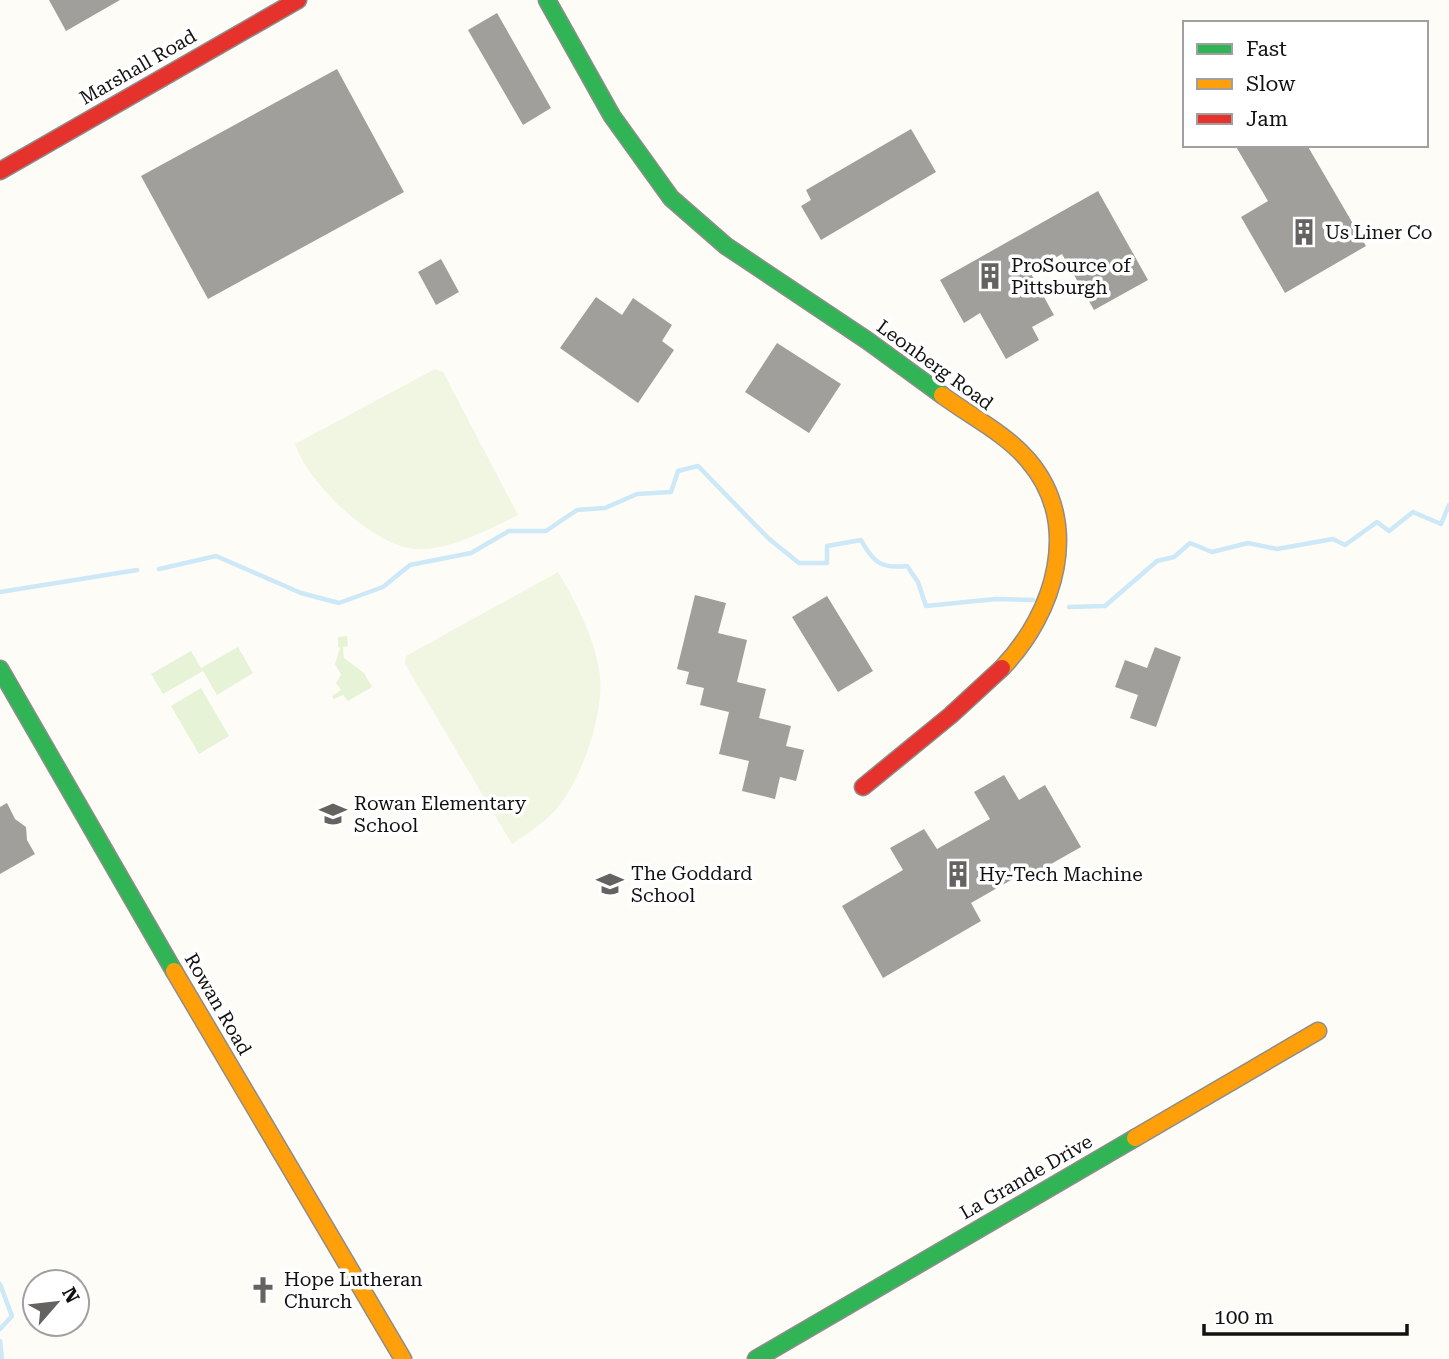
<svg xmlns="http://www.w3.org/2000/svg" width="1449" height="1359" font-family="'Roboto Serif',serif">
	<rect width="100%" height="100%" fill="#fdfcf7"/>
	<path fill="#e7f3d7" d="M 347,636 L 348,646 L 343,647 L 344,658 L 364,673 L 372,687 L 348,701 L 343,695 L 334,699 L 332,696 L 341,690 L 336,683 L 341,675 L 335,664 L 340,648 L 338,647 L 338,637 Z
		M 238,647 L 253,673 L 217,695 L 203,671 L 163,694 L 151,674 L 191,651 L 201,668 Z
		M 201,688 L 229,736 L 199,754 L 171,706 Z"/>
	<path fill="#f0f6e1" d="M 435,369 L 443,372 L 518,515 C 489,529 449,551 416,549 C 375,547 309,485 295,444 Z
		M 558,572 C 576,602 596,641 600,676 C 604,714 582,778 558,807 C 546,822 528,833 512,844 L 405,664 L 406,656 Z"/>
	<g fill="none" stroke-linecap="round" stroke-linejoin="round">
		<path stroke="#cde8f7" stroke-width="4.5" d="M 159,569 L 216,556 L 301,593 L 339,603 L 383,587 L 410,565 L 471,553 L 509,531 L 546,531 L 577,510 L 605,508 L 637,494 L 671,492 L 678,471 L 698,466 L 768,538 L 799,563 L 827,563 L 827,546 L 861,540 C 873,562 881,569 907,566 L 918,582 L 926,606 L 996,599 L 1033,600
			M 0,592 L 137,570
			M 1069,607 L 1105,606 L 1157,561 L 1174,557 L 1190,543 L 1212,552 L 1248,543 L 1277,549 L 1333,539 L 1345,545 L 1377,522 L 1389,531 L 1413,512 L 1441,524 L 1449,505
			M 0,1284 L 12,1316 L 0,1329
			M 0,1341 L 2,1359"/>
	</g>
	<path fill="#a19f9c" d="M 49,0 L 120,0 L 66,31 Z
		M 497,13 L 551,108 L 523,125 L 468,30 Z
		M 337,69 L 404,192 L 208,299 L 141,176 Z
		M 911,129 L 936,172 L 821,240 L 801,206 L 811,200 L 806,190 Z
		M 1235,145 L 1307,145 L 1366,246 L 1285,293 L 1241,217 L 1268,201 Z
		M 1098,191 L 1148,280 L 1094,310 L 1062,254 L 1030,272 L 1054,315 L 1032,327 L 1039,340 L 1006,359 L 980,313 L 964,323 L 940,280 Z
		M 441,259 L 459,292 L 436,305 L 418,272 Z
		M 596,297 L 622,315 L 633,298 L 672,325 L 662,341 L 674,350 L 638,403 L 560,348 Z
		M 777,343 L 841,384 L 809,433 L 745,392 Z
		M 695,595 L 726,603 L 718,633 L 747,640 L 737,682 L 766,689 L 759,718 L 791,726 L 786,746 L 804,750 L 796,781 L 780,777 L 775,799 L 742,791 L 749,761 L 719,754 L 729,712 L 700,705 L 704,688 L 686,684 L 689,672 L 677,669 Z
		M 827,596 L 873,671 L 838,692 L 792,617 Z
		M 1155,647 L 1181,657 L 1156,727 L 1130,718 L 1138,695 L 1115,687 L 1125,660 L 1147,668 Z
		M 1004,775 L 1019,800 L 1045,785 L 1081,847 L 1028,877 L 1025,872 L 971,903 L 981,921 L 883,978 L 842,906 L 903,870 L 890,848 L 924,829 L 937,849 L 990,819 L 974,792 Z
		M 7,803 L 15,819 L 26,827 L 27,840 L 35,854 L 0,874 L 0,807 Z"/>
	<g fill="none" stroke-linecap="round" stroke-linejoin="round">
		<defs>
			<path id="fast" d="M 547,0 L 612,116 L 671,198 L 726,246 L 868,341 L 942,395
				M 0,669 L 174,971
				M 756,1359 L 1135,1138"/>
			<path id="slow" d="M 942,395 C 970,416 1005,433 1028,460 C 1083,524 1055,613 1002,668
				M 174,971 L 403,1359
				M 1135,1138 L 1318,1031"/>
			<path id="jam" d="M 0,171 L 298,0
				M 863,787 L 951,715 L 1002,668"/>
		</defs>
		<use href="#fast" stroke="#8e8d8b" stroke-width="19"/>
		<use href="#slow" stroke="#8e8d8b" stroke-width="19"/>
		<use href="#jam" stroke="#8e8d8b" stroke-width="19"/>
		<use href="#fast" stroke="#30b455" stroke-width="16"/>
		<use href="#slow" stroke="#ff9f0a" stroke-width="16"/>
		<use href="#jam" stroke="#e5322d" stroke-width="16"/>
	</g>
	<defs>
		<symbol id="building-bare" viewBox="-9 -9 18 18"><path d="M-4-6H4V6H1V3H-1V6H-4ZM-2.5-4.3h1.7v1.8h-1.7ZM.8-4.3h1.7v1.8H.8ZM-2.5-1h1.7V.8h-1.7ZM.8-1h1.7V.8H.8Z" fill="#646362" stroke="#fff" stroke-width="2.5" paint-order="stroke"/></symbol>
		<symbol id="school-bare" viewBox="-9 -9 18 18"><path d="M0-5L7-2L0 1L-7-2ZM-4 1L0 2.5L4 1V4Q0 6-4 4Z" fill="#646362" stroke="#fff" stroke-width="2.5" paint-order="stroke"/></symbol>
		<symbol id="church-bare" viewBox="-9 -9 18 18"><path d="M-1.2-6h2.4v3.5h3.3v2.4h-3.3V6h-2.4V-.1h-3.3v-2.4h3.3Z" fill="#646362" stroke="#fff" stroke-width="2.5" paint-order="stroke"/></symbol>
	</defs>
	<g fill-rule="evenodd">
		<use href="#building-bare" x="1285" y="213" width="38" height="38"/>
		<use href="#building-bare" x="971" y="257" width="38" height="38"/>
		<use href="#school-bare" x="314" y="795" width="38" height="38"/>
		<use href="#building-bare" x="939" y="855" width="38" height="38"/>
		<use href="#school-bare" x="591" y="865" width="38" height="38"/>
		<use href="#church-bare" x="244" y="1271" width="38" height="38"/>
	</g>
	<g text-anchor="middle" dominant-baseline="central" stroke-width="7" stroke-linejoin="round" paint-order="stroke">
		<g font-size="19" fill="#111" stroke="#fff">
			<text transform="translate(138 67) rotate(-30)">Marshall Road</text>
			<text transform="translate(935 365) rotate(36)">Leonberg Road</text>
			<text transform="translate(218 1004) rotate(60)">Rowan Road</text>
			<text transform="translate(1026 1177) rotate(-30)">La Grande Drive</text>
		</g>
		<g font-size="19" fill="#111" stroke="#fff" text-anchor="start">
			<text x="1325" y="232">Us Liner Co</text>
			<text x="1011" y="265">ProSource of<tspan x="1011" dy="22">Pittsburgh</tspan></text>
			<text x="354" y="803">Rowan Elementary<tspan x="354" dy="22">School</tspan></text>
			<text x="631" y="873">The Goddard<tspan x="631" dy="22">School</tspan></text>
			<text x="979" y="874">Hy-Tech Machine</text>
			<text x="284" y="1279">Hope Lutheran<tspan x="284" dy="22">Church</tspan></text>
		</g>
	</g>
	<rect x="1183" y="21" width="245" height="126" fill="#ffffff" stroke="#a0a0a0" stroke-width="2"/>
	<rect x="1197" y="44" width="35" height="10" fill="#30b455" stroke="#a0a0a0" stroke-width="2"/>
	<text x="1246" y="56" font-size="21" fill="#111111">Fast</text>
	<rect x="1197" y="79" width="35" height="10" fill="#ff9f0a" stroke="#a0a0a0" stroke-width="2"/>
	<text x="1246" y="91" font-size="21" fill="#111111">Slow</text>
	<rect x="1197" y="114" width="35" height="10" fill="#e5322d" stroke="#a0a0a0" stroke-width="2"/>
	<text x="1246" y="126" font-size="21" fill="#111111">Jam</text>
	<g transform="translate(56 1303) rotate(62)"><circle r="33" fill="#ffffff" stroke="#a0a0a0" stroke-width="2"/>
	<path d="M0-5L12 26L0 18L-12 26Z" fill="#646362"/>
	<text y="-10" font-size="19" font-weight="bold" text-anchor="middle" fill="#111111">N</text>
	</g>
	<path d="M1204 1324v10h203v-10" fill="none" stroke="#111111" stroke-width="3.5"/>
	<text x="1214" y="1324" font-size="21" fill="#111111" stroke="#ffffff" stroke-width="5" paint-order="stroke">100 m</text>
</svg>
